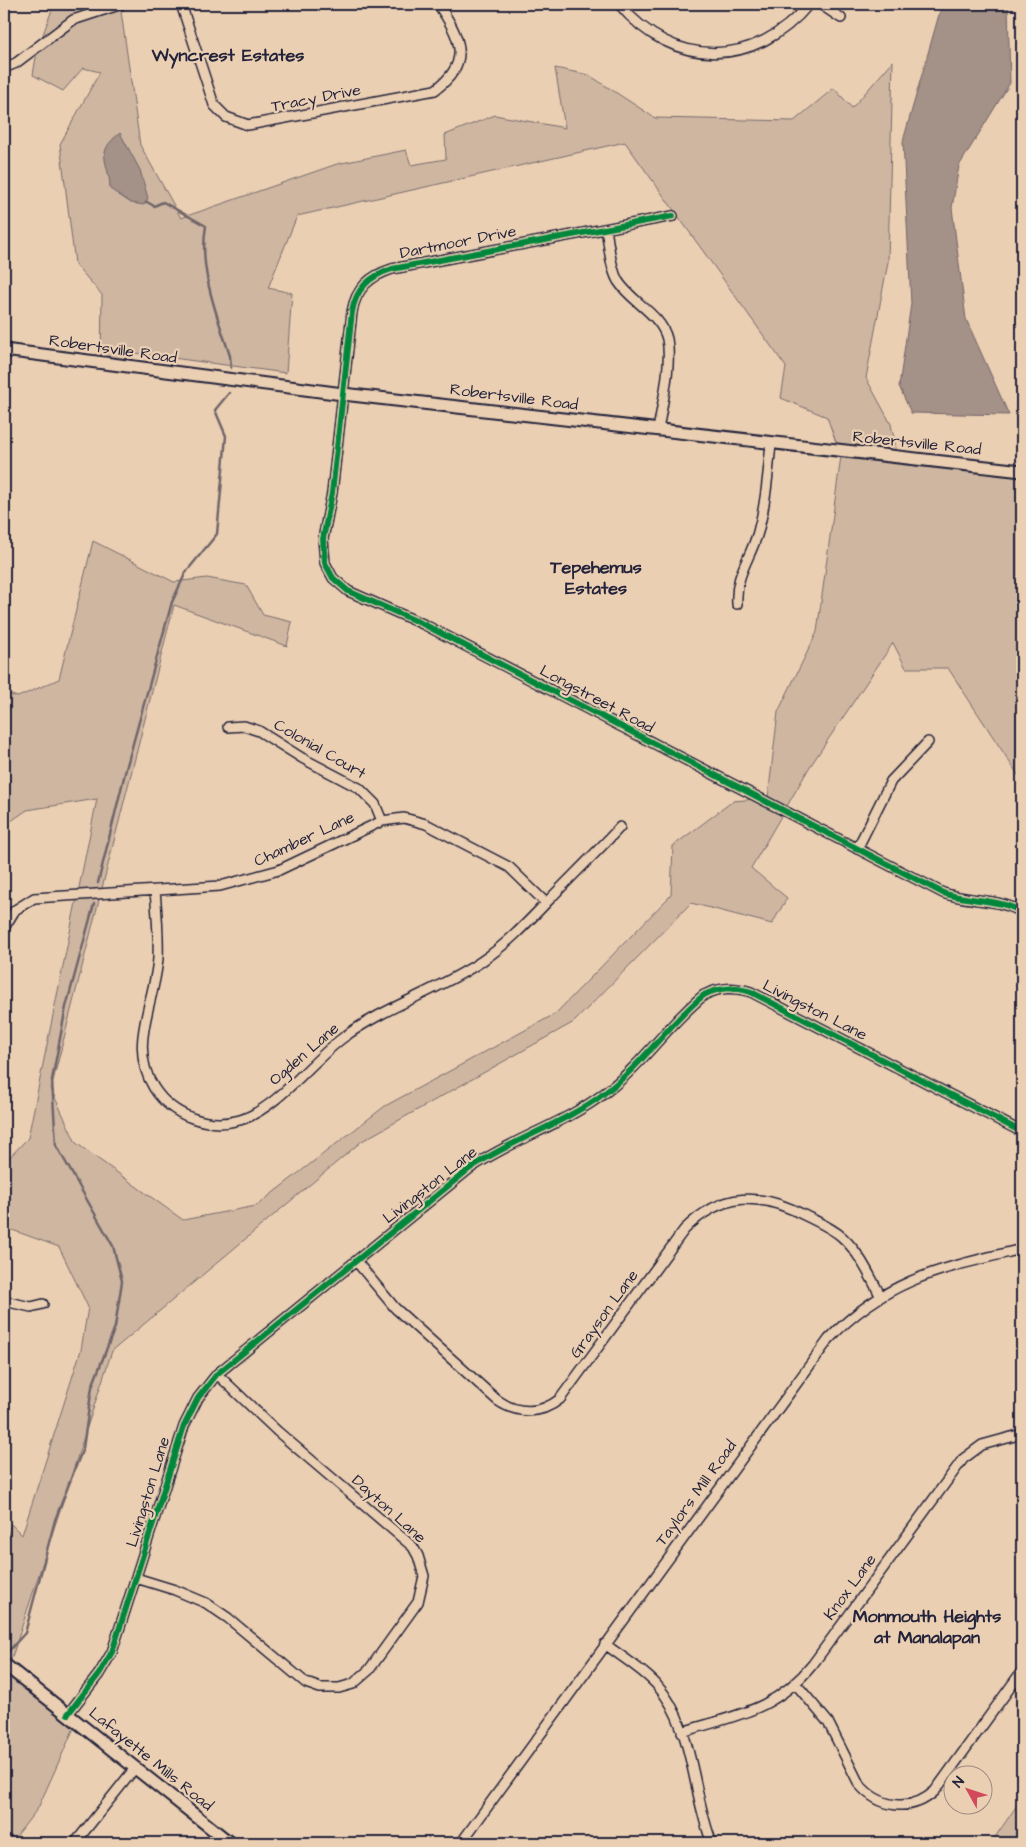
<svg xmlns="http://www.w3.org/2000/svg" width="1026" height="1847" font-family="'Architects Daughter',sans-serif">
	<rect width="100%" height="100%" fill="#ebcfb2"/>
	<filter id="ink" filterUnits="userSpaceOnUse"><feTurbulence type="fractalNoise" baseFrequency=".02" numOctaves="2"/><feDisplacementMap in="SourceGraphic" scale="10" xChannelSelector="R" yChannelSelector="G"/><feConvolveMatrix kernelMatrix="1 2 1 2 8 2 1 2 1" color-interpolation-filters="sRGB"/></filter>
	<g filter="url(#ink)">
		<path fill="#ceb6a1" stroke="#786c6e" d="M 54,4 L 120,4 L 140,145 L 181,218 L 337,164 L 406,150 L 411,165 L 446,159 L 445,135 L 495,115 L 565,128 L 555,68 L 589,75 L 655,118 L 794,121 L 834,88 L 852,108 L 893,61 L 888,262 L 866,378 L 891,424 L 899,462 L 1022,476 L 1022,781 L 948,668 L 906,668 L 893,643 L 809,768 L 751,868 L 787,898 L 772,924 L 691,903 L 574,1022 L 362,1141 L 112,1351 L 10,1663 L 78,1719 L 38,1808 L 11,1843 L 4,1843 L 4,1554 L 11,1524 L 22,1535 L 81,1350 L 88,1307 L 59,1247 L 4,1227 L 4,1163 L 28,1138 L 97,799 L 27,810 L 4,826 L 4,693 L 18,697 L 59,679 L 93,541 L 174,582 L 207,578 L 246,585 L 263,615 L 292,622 L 287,646 L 174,605 L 51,1089 L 76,1143 L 183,1220 L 256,1206 L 385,1106 L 555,1014 L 671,895 L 673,846 L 733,801 L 768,798 L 778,712 L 817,632 L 841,456 L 827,417 L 781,398 L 786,367 L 625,142 L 297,216 L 268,288 L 292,293 L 286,373 L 127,352 L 125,364 L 101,362 L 102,295 L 75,264 L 60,144 L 100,72 L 83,68 L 63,91 L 33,75 L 37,51 Z
			M 1022,1798 L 1022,1843 L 991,1843 Z"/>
		<path fill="#a49187" stroke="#706569" d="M 942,4 L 1008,4 L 1010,83 L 959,166 L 952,208 L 966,319 L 1009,415 L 911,413 L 899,386 L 911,304 L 903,141 Z
			M 120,133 L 140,170 L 148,198 L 144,205 L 131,203 L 110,189 C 110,162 93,154 120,133 Z"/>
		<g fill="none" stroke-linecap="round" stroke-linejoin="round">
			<path stroke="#706569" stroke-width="2.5" d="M 147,202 L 154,206 L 163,202 L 206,226 C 198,269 217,315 230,356 L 231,368
				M 98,883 L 126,769 L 172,602 L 186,572 L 217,534 L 226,436 L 215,410 L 229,393
				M 6,1654 L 25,1633 L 55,1520 L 83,1448 L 92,1387 L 115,1327 L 122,1281 L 113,1246 L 56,1145 L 52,1080 L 66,1007 L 94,904"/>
			<defs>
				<path id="minor" d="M 181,4 L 214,105 L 226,117 L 248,125 L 435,90 C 473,62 460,37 438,4
					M 619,4 C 673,69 755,69 809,4
					M 820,4 L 841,18
					M 4,68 L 16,63 L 73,20 L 122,4
					M 673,216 L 392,269 C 370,276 356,288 352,312 L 332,493 L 323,539 L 325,563 L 333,578 L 348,591 L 425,625 L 943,893 C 969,902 998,898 1022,912
					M 606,229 C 609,245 610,267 618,281 C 631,302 661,314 667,339 C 672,364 662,405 658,430
					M 737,604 C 735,574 750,560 758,532 C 766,503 768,473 771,444
					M 228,727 L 244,726 L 259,731 L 302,758 L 359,788 L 375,804 L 382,821
					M 857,849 L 891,781 L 928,742
					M 155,891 C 157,913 159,936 158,958 C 155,1003 127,1045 154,1088 C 172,1116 208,1129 240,1120 C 277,1109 312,1060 344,1037 C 386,1006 438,991 482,961 C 506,945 526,924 546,903 C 570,878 596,853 620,827
					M 4,928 L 15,910 L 34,898 L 220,886 L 279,870 L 382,821 L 404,818 L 426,824 L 509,867 L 546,903
					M 356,1261 L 395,1308 L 497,1400 C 517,1414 540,1415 560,1399 L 684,1230 C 722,1191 761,1192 806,1216 C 818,1222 832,1228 842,1237 C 859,1252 870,1276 880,1295
					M 4,1301 L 31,1307 L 43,1304
					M 136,1578 L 175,1590 L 206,1603 L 228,1618 L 306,1683 L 320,1688 L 339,1688 L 353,1684 L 369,1670 L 418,1602 L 424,1576 L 418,1556 L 413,1547 L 277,1431 L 217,1374
					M 605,1644 C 622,1657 642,1669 656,1684 C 694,1725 692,1794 712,1843
					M 795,1683 L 828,1722 L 859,1784 C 879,1808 911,1813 935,1791 L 1022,1671
					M 68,1714 L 99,1674 L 112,1652 L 184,1426 L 198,1398 L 217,1374 L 469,1169 C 512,1139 565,1124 606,1092 C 643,1064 668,1024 704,995 C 720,987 734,987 751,992 L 1022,1132
					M 682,1732 C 736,1715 775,1711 813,1664 L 963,1459 L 982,1445 L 1022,1434
					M 75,1843 L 135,1768
					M 461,1843 L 829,1339 C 887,1278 944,1268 1022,1249"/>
				<path id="tertiary" d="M 4,350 L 343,394 L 1022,471
					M 4,1664 L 230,1843"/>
			</defs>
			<use href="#minor" stroke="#22223b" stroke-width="12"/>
			<use href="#tertiary" stroke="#22223b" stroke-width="15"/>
			<use href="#minor" stroke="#ebcfb2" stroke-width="9"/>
			<use href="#tertiary" stroke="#ebcfb2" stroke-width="11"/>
			<defs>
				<path id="cycleway" d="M 673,216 L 392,269 C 370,276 356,288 352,312 L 332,493 L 323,539 L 325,563 L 333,578 L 348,591 L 425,625 L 943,893 C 969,902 998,898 1022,912
					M 68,1714 L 99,1674 L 112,1652 L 184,1426 L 198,1398 L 217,1374 L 469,1169 C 512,1139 565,1124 606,1092 C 643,1064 668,1024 704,995 C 720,987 734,987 751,992 L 1022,1132"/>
			</defs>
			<use href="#cycleway" stroke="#ebcfb2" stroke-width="9"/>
			<use href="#cycleway" stroke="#00873e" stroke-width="6"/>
		</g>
	</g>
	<g text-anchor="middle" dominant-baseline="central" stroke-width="4.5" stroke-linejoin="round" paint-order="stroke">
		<g font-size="16" fill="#22223b" stroke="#ebcfb2">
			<text transform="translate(316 98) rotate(-11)">Tracy Drive</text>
			<text transform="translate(458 242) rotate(-11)">Dartmoor Drive</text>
			<text transform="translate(113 349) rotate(8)">Robertsville Road</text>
			<text transform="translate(514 397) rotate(7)">Robertsville Road</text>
			<text transform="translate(917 443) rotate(6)">Robertsville Road</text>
			<text transform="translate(597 699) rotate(28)">Longstreet Road</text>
			<text transform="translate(320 749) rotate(30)">Colonial Court</text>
			<text transform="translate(304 839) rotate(-25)">Chamber Lane</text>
			<text transform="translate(815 1010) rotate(27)">Livingston Lane</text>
			<text transform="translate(304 1054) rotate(-41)">Ogden Lane</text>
			<text transform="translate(430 1185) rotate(-38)">Livingston Lane</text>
			<text transform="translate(604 1314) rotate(-54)">Grayson Lane</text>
			<text transform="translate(148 1492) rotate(-73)">Livingston Lane</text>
			<text transform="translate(696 1493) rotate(-54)">Taylors Mill Road</text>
			<text transform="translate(389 1509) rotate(42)">Dayton Lane</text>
			<text transform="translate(850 1587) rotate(-54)">Knox Lane</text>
			<text transform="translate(151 1759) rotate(39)">Lafayette Mills Road</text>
		</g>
		<g font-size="18" font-weight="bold" fill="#22223b" stroke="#ebcfb2">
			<text x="228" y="55">Wyncrest Estates</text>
			<text x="596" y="567">Tepehemus<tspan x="596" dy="21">Estates</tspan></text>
			<text x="927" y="1616">Monmouth Heights<tspan x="927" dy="21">at Manalapan</tspan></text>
		</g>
	</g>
	<rect width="1026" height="1847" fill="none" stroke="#ebcfb2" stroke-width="20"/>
	<rect x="10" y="10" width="1006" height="1827" fill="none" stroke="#22223b" stroke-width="2" filter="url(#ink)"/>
	<g transform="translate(968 1790) rotate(310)"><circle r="24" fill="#ebcfb2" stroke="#9b8a82"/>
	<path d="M0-4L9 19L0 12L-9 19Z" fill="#d1495b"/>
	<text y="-8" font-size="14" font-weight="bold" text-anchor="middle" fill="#22223b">N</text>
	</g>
</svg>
